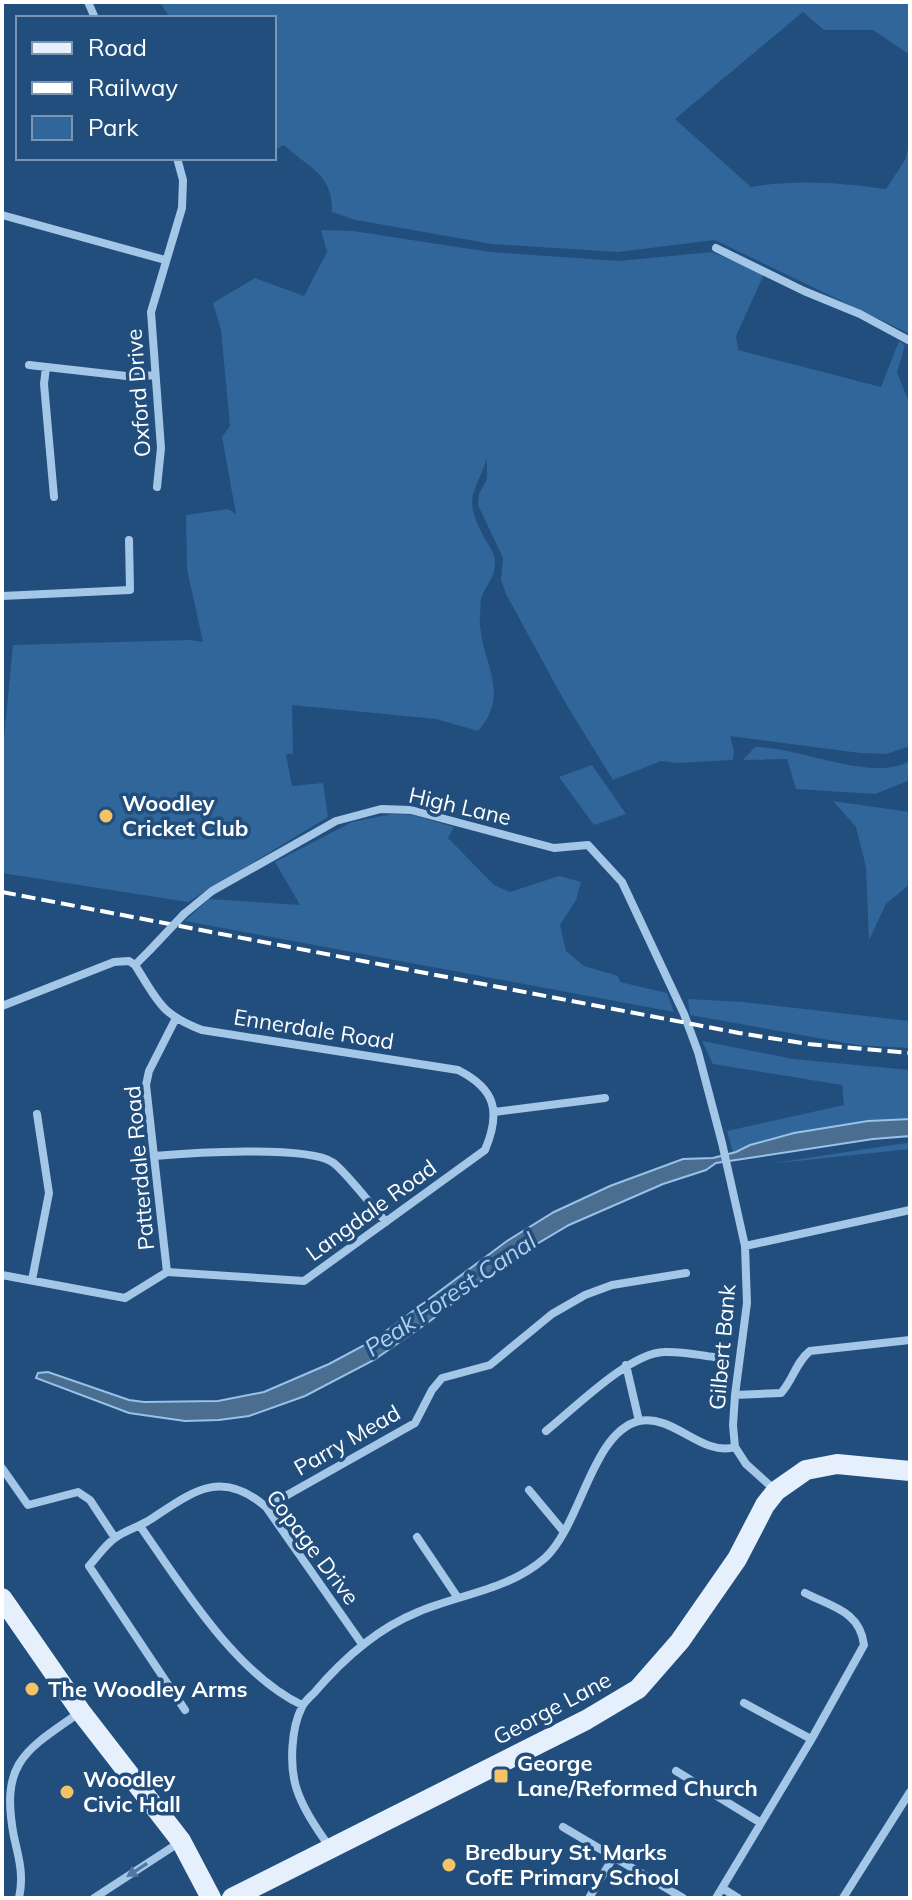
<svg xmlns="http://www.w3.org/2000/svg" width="912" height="1900" font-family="Mulish,sans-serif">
	<rect width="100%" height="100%" fill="#214e7d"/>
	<path fill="#30669a" d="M 160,2 L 910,2 L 910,55 L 873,30 L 824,30 L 803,12 L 675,119 L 751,187 C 796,179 842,183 886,189 L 905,160 L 910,141 L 910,334 L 715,240 L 618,252 L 492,244 L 356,220 L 332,212 C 333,173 308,168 284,145 L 274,150 L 274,18 L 170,18 Z
		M 321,230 L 353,231 L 490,252 L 619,261 L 712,252 L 764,274 L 736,336 L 738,350 L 881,387 L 899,341 L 905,345 L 897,373 L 910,404 L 910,746 L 887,754 L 860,753 L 730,736 L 734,751 L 733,760 L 676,763 L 661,761 L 613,780 L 566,704 L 506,594 L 501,580 L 503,558 L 478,505 L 479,494 L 487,479 L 487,459 C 472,498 464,500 485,539 C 489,546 495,554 495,561 C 496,576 487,584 482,596 C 480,601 481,608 480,614 C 477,659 514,691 478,731 L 436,719 L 292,705 L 293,754 L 286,754 L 292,786 L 323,783 L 328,817 L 188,902 L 2,873 L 2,759 L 13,645 L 191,640 L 203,642 L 187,569 L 186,515 L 228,509 L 236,514 L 222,437 L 230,426 L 221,330 L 213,303 L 255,278 L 304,296 L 327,252 Z
		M 755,747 C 799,746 870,783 910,761 L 910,780 L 875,794 L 796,789 L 787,759 L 743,760 Z
		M 592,765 L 626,814 L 594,825 L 559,777 Z
		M 833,801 L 910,812 L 910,884 L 886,904 L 869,940 L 866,867 L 856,827 Z
		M 392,814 L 413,815 L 454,827 L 448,838 L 494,885 L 510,892 L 559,876 L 581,882 L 576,900 L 560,925 L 566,951 L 584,966 L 618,976 L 620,982 L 667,993 L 674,1012 L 185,921 L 209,899 L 300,905 L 275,862 L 352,822 Z
		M 688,999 L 743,1002 L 910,1021 L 910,1048 L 857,1045 L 690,1015 Z
		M 702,1041 L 793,1059 L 910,1070 L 910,1119 C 863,1122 814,1126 768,1139 C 756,1143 745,1149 733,1153 L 727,1131 L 844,1105 L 842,1085 L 713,1064 Z
		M 910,1143 L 910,1149 L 769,1164 L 898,1144 Z"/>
	<path fill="#4b6d90" stroke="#98c2e8" stroke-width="2" d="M 910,1119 L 910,1136 L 873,1139 L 716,1163 L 706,1170 L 663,1184 L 569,1225 L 503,1264 L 430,1321 L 374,1360 L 305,1396 L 249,1416 L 219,1420 L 185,1421 L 129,1413 L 36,1378 L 38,1373 L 48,1372 L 129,1400 L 144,1402 L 218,1401 L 264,1392 L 329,1364 L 374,1340 L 507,1241 L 554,1212 L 610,1186 L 683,1159 L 713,1158 L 736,1152 L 750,1145 L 794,1133 L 868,1121 Z"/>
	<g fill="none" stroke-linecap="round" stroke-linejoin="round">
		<path stroke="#a4c6e7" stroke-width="8" d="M 88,2 L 95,18
			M 2,215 L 165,260
			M 716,248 L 804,291 L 860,314 L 910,341
			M 29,365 L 135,377 L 155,375
			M 46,367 L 44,384 L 54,497
			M 157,487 L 161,448 L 151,312 L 182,208 L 183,180 L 177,158
			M 2,596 L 130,590 L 129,540
			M 184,914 L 212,891 L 336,821 L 381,809 L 411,810 L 554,848 L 588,845 L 622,882 L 684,1014 L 698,1052 L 722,1143 L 745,1246 L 747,1303 L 735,1395 L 733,1425 L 735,1447 L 746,1464 L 776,1491
			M 135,965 L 150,950
			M 2,1006 L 114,962 L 129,961 L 135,965
			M 494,1112 L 605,1098
			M 154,1156 C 188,1153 306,1145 332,1162 C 344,1169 374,1209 386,1222
			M 745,1246 L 910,1210
			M 167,1272 L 146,1085 L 149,1071 L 175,1020
			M 2,1275 L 125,1298 L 167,1272 L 304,1281 L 485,1150 C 501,1112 496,1089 458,1070 L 202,1030 C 160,1014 158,1001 135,965
			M 32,1280 L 49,1193 L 37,1114
			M 626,1365 L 639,1421
			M 735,1395 L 781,1393 C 793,1380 796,1362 810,1351 L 910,1340
			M 546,1431 C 574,1409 629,1353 664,1352 C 680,1351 698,1355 714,1357
			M 2,1468 L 28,1505 L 78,1492 L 90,1500 L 115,1538
			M 529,1490 L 564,1532
			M 266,1507 L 415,1423 L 432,1390 L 442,1378 L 490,1365 L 552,1314 L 585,1295 L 612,1285 L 686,1273
			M 140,1526 C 181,1585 236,1674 302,1705
			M 417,1537 L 458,1598
			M 744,1703 L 811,1739
			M 185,1710 L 89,1566 C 97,1557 105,1545 115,1538 C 124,1531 138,1527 148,1521 C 191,1493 220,1467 266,1507 L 362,1644
			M 676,1771 L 761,1823
			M 563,1827 L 683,1898
			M 330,1848 C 318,1830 304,1811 297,1790 C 289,1767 291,1728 302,1707 C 304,1702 310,1697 314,1693 C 342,1660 376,1629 418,1612 C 460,1594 509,1590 545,1558 C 581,1525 592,1432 639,1421 C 674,1414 702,1457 735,1447
			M 722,1888 L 738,1898
			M 19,1898 C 24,1876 19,1858 14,1837 C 0,1763 24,1751 79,1713
			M 94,1898 L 180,1842
			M 589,1898 L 614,1856
			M 716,1898 L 811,1740 L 864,1645 C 860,1611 832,1607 805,1593
			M 843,1898 L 910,1792"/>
		<path stroke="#e6f0fd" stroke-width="20" d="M 2,1598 L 81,1712 L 181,1841 L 211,1898
			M 232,1898 L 586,1720 L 638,1689 L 680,1641 L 737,1559 L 765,1505 L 776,1491 L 806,1470 L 837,1464 L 910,1471"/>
		<path stroke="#fff" stroke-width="4" stroke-dasharray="14 6" stroke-linecap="butt" d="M 2,892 L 739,1033 L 808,1044 L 910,1053"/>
		<path stroke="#a4c6e7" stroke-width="8" d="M 150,950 L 184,914"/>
	</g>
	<defs><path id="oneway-solid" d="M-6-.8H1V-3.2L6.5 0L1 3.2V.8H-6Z" transform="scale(2)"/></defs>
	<use fill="#4f78a2" href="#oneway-solid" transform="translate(137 1870) rotate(147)"/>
	<g fill="#f4c365" stroke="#214e7d" stroke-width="3">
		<circle cx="106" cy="816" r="8"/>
		<circle cx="32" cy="1689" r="8"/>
		<rect x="493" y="1768" width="16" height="16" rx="4"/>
		<circle cx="67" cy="1792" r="8"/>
		<circle cx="449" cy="1865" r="8"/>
	</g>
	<g text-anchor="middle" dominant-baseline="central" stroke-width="7" stroke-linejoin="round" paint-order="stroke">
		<g font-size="22" fill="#fff" stroke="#214e7d">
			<text transform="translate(138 393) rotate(-94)">Oxford Drive</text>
			<text transform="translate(460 806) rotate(13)">High Lane</text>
			<text transform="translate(314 1029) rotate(9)">Ennerdale Road</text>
			<text transform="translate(139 1168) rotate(-95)">Patterdale Road</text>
			<text transform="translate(371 1210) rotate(-36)">Langdale Road</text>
			<text transform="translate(722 1347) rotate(-85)">Gilbert Bank</text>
			<text transform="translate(347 1440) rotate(-30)">Parry Mead</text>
			<text transform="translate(313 1547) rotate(53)">Copage Drive</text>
			<text transform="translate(552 1708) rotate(-28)">George Lane</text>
		</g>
		<g font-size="22" font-weight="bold" fill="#fff" stroke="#214e7d" text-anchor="start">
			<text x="122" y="803">Woodley<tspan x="122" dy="25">Cricket Club</tspan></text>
			<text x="48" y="1689">The Woodley Arms</text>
			<text x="517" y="1763">George<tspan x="517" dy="25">Lane/Reformed Church</tspan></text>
			<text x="83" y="1779">Woodley<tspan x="83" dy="25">Civic Hall</tspan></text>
			<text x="465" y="1852">Bredbury St. Marks<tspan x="465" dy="25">CofE Primary School</tspan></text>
		</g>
		<g font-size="24" font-style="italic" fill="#b0d0ef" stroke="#214e7d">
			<text transform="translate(450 1294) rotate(-34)">Peak Forest Canal</text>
		</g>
	</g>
	<rect width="912" height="1900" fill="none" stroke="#ffffff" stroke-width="8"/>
	<rect x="16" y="16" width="260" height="144" fill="#214e7d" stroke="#7a95b1" stroke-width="2"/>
	<rect x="32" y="42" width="40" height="12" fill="#e6f0fd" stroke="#7a95b1" stroke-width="2"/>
	<text x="88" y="56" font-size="24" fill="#ffffff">Road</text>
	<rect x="32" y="82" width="40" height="12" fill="#ffffff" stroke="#7a95b1" stroke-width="2"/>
	<text x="88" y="96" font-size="24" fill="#ffffff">Railway</text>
	<rect x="32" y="116" width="40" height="24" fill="#30669a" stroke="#7a95b1" stroke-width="2"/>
	<text x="88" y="136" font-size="24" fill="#ffffff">Park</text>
</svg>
